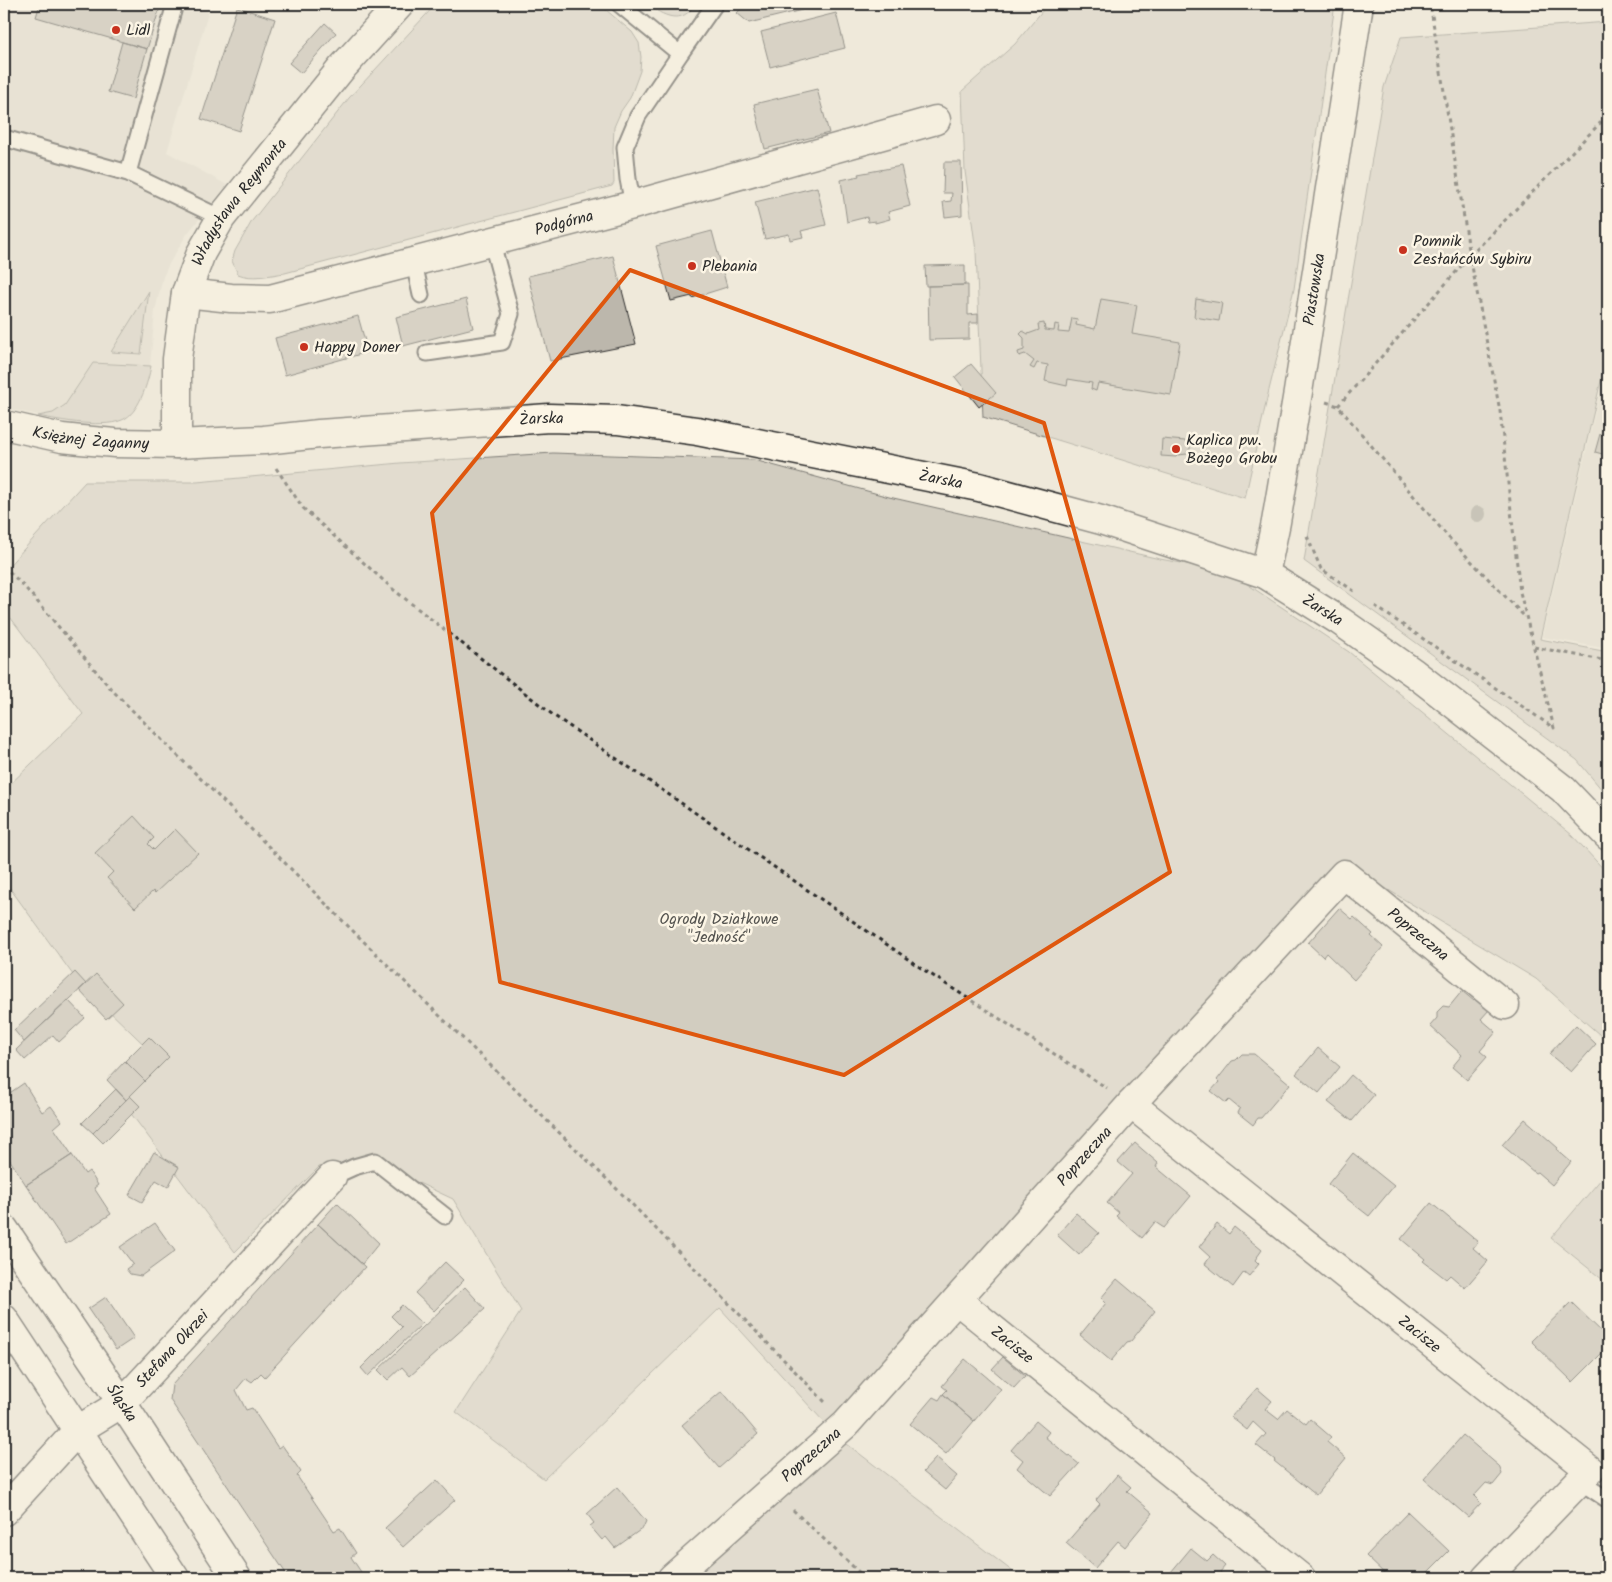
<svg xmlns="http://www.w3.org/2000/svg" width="1612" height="1582" font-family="Kalam,sans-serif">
	<rect width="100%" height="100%" fill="#efe9da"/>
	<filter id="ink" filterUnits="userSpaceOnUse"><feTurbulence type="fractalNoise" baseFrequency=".02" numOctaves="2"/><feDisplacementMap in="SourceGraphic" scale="10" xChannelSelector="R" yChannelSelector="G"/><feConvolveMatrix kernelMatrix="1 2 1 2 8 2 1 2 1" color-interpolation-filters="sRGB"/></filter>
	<g filter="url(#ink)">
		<path fill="#e0dacc" d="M 4,4 L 208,4 L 209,10 L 167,152 L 227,185 L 187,234 L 169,264 L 163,277 L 155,311 L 149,377 L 144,391 L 128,416 L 115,422 L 76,423 L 4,408 Z
			M 1608,358 L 1608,649 L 1542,637 Z"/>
		<path fill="#d2cdc0" stroke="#7e7c76" d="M 436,4 L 599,4 L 632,32 L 639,43 L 641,57 L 640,71 L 630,98 L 621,111 L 614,127 L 613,149 L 614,183 L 612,186 L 285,273 C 270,275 252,280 238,274 L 232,261 L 235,251 L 252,221 L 349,98 Z
			M 647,4 L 695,4 C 682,26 663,16 647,4 Z
			M 1048,4 L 1335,4 L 1294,289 L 1268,394 L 1245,498 L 983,417 L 976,251 L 965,171 L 962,91 L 1015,44 Z
			M 1608,22 L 1608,351 L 1540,639 L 1608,652 L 1608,797 L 1577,760 L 1304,561 L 1384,87 L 1401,37 Z
			M 149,291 L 141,354 L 111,352 Z
			M 93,363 L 151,366 C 148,382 140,409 126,418 C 107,430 59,420 38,416 L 53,413 L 65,405 Z
			M 553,453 L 754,460 L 889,497 L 1160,559 L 1229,572 L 1349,652 L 1572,835 L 1608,874 L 1608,1042 L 1536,979 L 1347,865 L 834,1434 L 1021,1578 L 675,1578 L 834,1433 L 720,1308 L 544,1479 L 456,1412 L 521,1311 L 453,1199 L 374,1162 L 319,1167 L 235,1252 L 123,1103 L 161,1061 L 76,979 L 4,880 L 4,790 L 83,714 L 4,609 L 4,571 L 85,482 L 197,482 L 400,463 Z
			M 1608,1171 L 1608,1284 L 1551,1238 Z"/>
		<path fill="#bcb7ac" stroke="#2b2b2b" d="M 40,4 L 161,4 L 147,49 L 36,17 Z
			M 745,4 L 801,4 L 802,10 L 749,23 L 737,13 Z
			M 237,7 L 275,19 L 239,131 L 201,119 Z
			M 836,13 L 845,48 L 770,67 L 761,32 Z
			M 325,23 L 336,33 L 301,73 L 289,63 Z
			M 122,42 L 147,49 L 133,99 L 108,92 Z
			M 817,89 L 829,133 L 765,149 L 754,104 Z
			M 944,162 L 961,162 L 962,215 L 945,217 L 943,202 L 951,201 L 952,193 L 943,193 Z
			M 901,166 L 910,206 L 888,212 L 890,219 L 875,223 L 875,221 L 868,222 L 867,217 L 847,222 L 841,180 L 859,176 L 858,174 Z
			M 817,187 L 826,225 L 801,231 L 803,237 L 790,240 L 789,234 L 765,239 L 755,202 Z
			M 712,231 L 727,287 L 692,298 L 692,296 L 671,301 L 656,246 Z
			M 613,256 L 636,344 L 550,361 L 528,276 Z
			M 965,265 L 965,285 L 926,286 L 925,266 Z
			M 968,285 L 968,315 L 978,314 L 978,323 L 969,323 L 969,339 L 929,340 L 928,286 Z
			M 466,299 L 473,328 L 403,346 L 396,317 Z
			M 1101,299 L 1137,305 L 1132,334 L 1180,342 L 1171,395 L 1098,383 L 1096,391 L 1091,389 L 1092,383 L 1068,379 L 1067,386 L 1045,381 L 1048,365 L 1037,363 L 1034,369 L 1030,367 L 1034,361 L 1025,354 L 1019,356 L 1018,352 L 1024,350 L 1024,338 L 1020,334 L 1023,331 L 1028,334 L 1039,330 L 1038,324 L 1044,323 L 1045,330 L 1054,331 L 1055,324 L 1059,325 L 1058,332 L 1069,333 L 1072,318 L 1077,319 L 1076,325 L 1095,329 Z
			M 1196,299 L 1222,303 L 1219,321 L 1194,317 Z
			M 358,316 L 368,352 L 285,375 L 275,338 Z
			M 971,364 L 996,393 L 979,407 L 955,377 Z
			M 1600,434 L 1608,436 L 1606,455 L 1595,452 Z
			M 1162,439 L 1185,441 L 1190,446 L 1190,450 L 1187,454 L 1178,455 L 1176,457 L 1161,456 Z
			M 1608,578 L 1608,598 L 1601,596 L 1602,594 L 1605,594 Z
			M 134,816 L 154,838 L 148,844 L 154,850 L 175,829 L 198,853 L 155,893 L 153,891 L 135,908 L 107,878 L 113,872 L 95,853 Z
			M 1339,908 L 1352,919 L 1354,917 L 1373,934 L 1371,936 L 1383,947 L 1354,980 L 1326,953 L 1323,957 L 1308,943 Z
			M 4,929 L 8,936 L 4,945 Z
			M 75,972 L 86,984 L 24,1042 L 14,1030 Z
			M 96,974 L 123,1003 L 106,1019 L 79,990 Z
			M 1462,991 L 1474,1001 L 1476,999 L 1489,1010 L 1481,1019 L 1496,1032 L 1480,1051 L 1487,1057 L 1467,1080 L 1452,1067 L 1462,1055 L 1430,1026 L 1437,1018 L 1437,1012 L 1443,1006 L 1449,1007 Z
			M 68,1000 L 85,1018 L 59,1042 L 53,1035 L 25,1060 L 16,1050 Z
			M 1576,1025 L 1596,1044 L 1571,1072 L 1549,1054 Z
			M 149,1037 L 169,1057 L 145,1081 L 125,1061 Z
			M 1318,1048 L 1340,1067 L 1319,1093 L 1296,1074 Z
			M 1242,1054 L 1254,1054 L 1290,1084 L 1261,1118 L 1258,1118 L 1253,1125 L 1238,1113 L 1240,1109 L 1229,1100 L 1226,1103 L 1211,1091 L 1219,1082 L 1217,1080 L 1232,1061 L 1236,1060 Z
			M 125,1061 L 145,1081 L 126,1100 L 107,1080 Z
			M 1351,1075 L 1374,1095 L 1352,1121 L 1328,1102 Z
			M 24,1083 L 42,1112 L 51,1106 L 62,1121 L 54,1128 L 72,1155 L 26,1185 L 4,1151 L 4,1097 Z
			M 116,1089 L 126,1100 L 93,1133 L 82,1123 Z
			M 130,1096 L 140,1106 L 103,1143 L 93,1133 Z
			M 1525,1119 L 1558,1148 L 1556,1149 L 1571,1162 L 1552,1185 L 1537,1172 L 1535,1173 L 1502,1145 Z
			M 1135,1143 L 1158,1163 L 1156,1167 L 1191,1196 L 1164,1228 L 1155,1222 L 1142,1238 L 1116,1216 L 1119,1213 L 1107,1203 L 1132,1174 L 1118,1162 Z
			M 154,1152 L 179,1167 L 168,1187 L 156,1180 L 142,1202 L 129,1195 Z
			M 1353,1153 L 1394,1186 L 1369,1216 L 1328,1184 Z
			M 72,1155 L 85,1174 L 89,1171 L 98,1185 L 94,1188 L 111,1214 L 66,1244 L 26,1185 Z
			M 337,1203 L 379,1243 L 362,1264 L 318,1224 Z
			M 1431,1203 L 1478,1242 L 1473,1248 L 1488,1261 L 1465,1288 L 1450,1275 L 1446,1279 L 1423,1261 L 1425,1259 L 1401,1239 Z
			M 1076,1213 L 1099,1233 L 1079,1255 L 1057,1235 Z
			M 155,1223 L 175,1251 L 141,1276 L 130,1274 L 126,1269 L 133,1264 L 120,1247 Z
			M 318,1224 L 365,1267 L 265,1377 L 261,1373 L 252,1382 L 246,1378 L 236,1390 L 246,1410 L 252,1408 L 278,1448 L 282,1445 L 301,1472 L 297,1476 L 334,1531 L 340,1528 L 356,1553 L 351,1557 L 365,1578 L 289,1578 L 170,1400 L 172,1385 Z
			M 1217,1224 L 1229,1234 L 1234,1227 L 1262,1250 L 1255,1260 L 1259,1264 L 1249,1276 L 1244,1272 L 1233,1287 L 1205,1264 L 1210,1257 L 1199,1247 Z
			M 445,1262 L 464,1280 L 434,1311 L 415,1293 Z
			M 1117,1279 L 1155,1311 L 1131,1341 L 1127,1342 L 1111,1361 L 1080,1335 L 1106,1303 L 1101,1298 Z
			M 465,1287 L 485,1309 L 410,1376 L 402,1367 L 388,1380 L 378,1370 Z
			M 106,1297 L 134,1338 L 116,1350 L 88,1309 Z
			M 1571,1302 L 1608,1338 L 1608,1347 L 1573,1382 L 1531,1341 Z
			M 402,1305 L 422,1324 L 368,1376 L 361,1368 L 402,1327 L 391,1316 Z
			M 1003,1357 L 1025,1376 L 1014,1388 L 992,1369 Z
			M 965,1359 L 1001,1389 L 974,1421 L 943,1394 L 947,1390 L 942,1386 Z
			M 1257,1388 L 1272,1401 L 1265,1409 L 1278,1419 L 1287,1409 L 1306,1424 L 1310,1419 L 1331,1437 L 1327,1442 L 1346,1458 L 1316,1495 L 1274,1461 L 1275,1460 L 1256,1445 L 1266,1434 L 1253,1422 L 1247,1430 L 1231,1417 Z
			M 722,1391 L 758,1434 L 719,1468 L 682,1425 Z
			M 943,1394 L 974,1421 L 946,1454 L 910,1424 L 933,1397 L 939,1400 Z
			M 1036,1421 L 1049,1432 L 1045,1437 L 1079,1464 L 1050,1496 L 1017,1468 L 1023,1460 L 1011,1450 Z
			M 1463,1435 L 1499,1466 L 1502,1474 L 1493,1485 L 1486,1483 L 1474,1496 L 1481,1503 L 1468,1517 L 1424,1479 Z
			M 936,1458 L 957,1476 L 945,1490 L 923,1472 Z
			M 1117,1475 L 1131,1487 L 1127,1491 L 1153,1513 L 1125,1547 L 1118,1541 L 1095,1568 L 1066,1543 L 1100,1504 L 1096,1500 Z
			M 437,1480 L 455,1500 L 403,1547 L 385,1528 Z
			M 617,1487 L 646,1521 L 643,1528 L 615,1548 L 606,1537 L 602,1540 L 590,1526 L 594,1523 L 587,1514 Z
			M 1408,1512 L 1449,1551 L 1422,1578 L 1389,1578 L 1366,1556 Z
			M 1191,1548 L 1207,1561 L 1213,1555 L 1225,1566 L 1220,1572 L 1227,1578 L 1166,1578 Z"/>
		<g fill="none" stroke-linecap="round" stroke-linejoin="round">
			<defs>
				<path id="lane" d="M 619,4 L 680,54 L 715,4
					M 4,138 L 128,173 L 221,218
					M 128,173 L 175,4
					M 633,205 L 628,179 L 625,147 L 638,116 L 680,54
					M 414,263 L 421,295
					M 427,353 L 502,342 L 511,314 L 492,243
					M 332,1177 L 354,1167 L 375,1161 L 445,1216
					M 1579,1481 L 1608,1500"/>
				<g id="street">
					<path id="s1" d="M 186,293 L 231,298 L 270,299 L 633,205 L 936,120"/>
					<path id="s2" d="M 177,444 L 177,359 L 186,293 L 201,253 L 221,218 L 341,69 L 400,4"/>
					<path id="s3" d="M 1265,574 L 1276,522 L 1298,392 L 1359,4"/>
					<path id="s4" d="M 1131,1104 L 1590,1470 L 1486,1578"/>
					<path id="s5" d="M 4,1229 L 122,1403 L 237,1578"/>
					<path id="s6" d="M 957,1300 L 1301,1578"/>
					<path d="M 4,1319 L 175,1578"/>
					<path id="s7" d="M 4,1511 L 78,1430 L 122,1403 L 332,1177"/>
					<path id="s8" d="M 672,1578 L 846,1424 L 1131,1104 L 1344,874 L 1505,1005"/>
				</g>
				<g id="secondary">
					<path id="s9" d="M 4,425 L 62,438 L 81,440 L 115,443 L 177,444 L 264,440 L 319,434 L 549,418 L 617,420 L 697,431 L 979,487 L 1101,520 L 1265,574 L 1340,621 L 1414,673 L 1563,789 L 1608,836"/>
				</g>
			</defs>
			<use href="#lane" stroke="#2b2b2b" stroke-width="19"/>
			<use href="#street" stroke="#2b2b2b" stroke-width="31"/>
			<use href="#secondary" stroke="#2b2b2b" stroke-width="31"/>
			<path stroke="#2b2b2b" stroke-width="3" stroke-dasharray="4 4" stroke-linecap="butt" d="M 1326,402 L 1338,406 L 1449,538 L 1526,618
				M 1338,406 L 1470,256 L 1608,115
				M 276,468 L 303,508 L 394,590 L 553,715 L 921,968 L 1107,1088
				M 1307,536 L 1321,569 L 1354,591
				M 4,574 L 8,570 L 30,593 L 112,690 L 355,933 L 625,1197 L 825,1402
				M 1375,606 L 1554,728 L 1520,592 L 1500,411 L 1470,256 L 1431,9
				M 1534,647 L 1608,661
				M 793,1510 L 865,1578"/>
			<use href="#lane" stroke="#fcf5e5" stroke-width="15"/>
			<use href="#street" stroke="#fcf5e5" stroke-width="28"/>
			<use href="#secondary" stroke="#fcf5e5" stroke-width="28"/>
		</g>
		<circle fill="#9a978e" cx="1478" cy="514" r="8"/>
	</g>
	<path d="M0 0H1612V1582H0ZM 630,270 L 1044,423 L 1170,872 L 844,1075 L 500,982 L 432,513 Z" fill="#efe9da" fill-opacity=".55" fill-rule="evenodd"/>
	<path fill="none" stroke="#df570e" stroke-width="4" stroke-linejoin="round" d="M 630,270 L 1044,423 L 1170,872 L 844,1075 L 500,982 L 432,513 Z"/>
	<g fill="#c8321e" stroke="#fcf5e5" stroke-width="2">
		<circle cx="116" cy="30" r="5"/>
		<circle cx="1403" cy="250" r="5"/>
		<circle cx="692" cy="266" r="5"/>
		<circle cx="304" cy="347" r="5"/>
		<circle cx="1176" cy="449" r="5"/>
	</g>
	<g text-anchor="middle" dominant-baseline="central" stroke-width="5" stroke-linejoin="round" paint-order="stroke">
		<g font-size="16" fill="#2b2b2b" stroke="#fcf5e5" text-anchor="start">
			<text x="126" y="30">Lidl</text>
			<text x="1413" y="241">Pomnik<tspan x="1413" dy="18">Zesłańców Sybiru</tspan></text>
			<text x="702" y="266">Plebania</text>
			<text x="314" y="347">Happy Doner</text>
			<text x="1186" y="440">Kaplica pw.<tspan x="1186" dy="18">Bożego Grobu</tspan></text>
		</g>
		<g font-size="16" fill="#2b2b2b" stroke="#fcf5e5">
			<text stroke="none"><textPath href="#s2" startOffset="258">Władysława Reymonta</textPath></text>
			<text stroke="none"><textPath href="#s1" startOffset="388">Podgórna</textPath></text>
			<text stroke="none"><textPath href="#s3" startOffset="289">Piastowska</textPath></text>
			<text stroke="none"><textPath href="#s9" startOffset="540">Żarska</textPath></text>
			<text stroke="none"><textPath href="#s9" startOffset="88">Księżnej Żaganny</textPath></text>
			<text stroke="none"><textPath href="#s9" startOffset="945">Żarska</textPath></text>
			<text stroke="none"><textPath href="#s9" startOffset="1351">Żarska</textPath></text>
			<text stroke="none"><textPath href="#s8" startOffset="1070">Poprzeczna</textPath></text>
			<text stroke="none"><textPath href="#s8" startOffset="591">Poprzeczna</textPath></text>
			<text stroke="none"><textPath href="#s4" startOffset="369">Zacisze</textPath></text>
			<text stroke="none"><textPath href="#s6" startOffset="71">Zacisze</textPath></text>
			<text stroke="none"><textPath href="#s7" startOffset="235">Stefana Okrzei</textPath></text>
			<text stroke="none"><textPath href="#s5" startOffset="210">Śląska</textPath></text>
			<text stroke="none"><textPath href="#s8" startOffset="186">Poprzeczna</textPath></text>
		</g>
		<g font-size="16" fill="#555450" stroke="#fcf5e5">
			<text x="719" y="919">Ogrody Działkowe<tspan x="719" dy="18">"Jedność"</tspan></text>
		</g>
	</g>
	<rect width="1612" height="1582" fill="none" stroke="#fcf5e5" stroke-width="20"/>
	<rect x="10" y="10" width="1592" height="1562" fill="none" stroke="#2b2b2b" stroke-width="2" filter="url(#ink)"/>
</svg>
